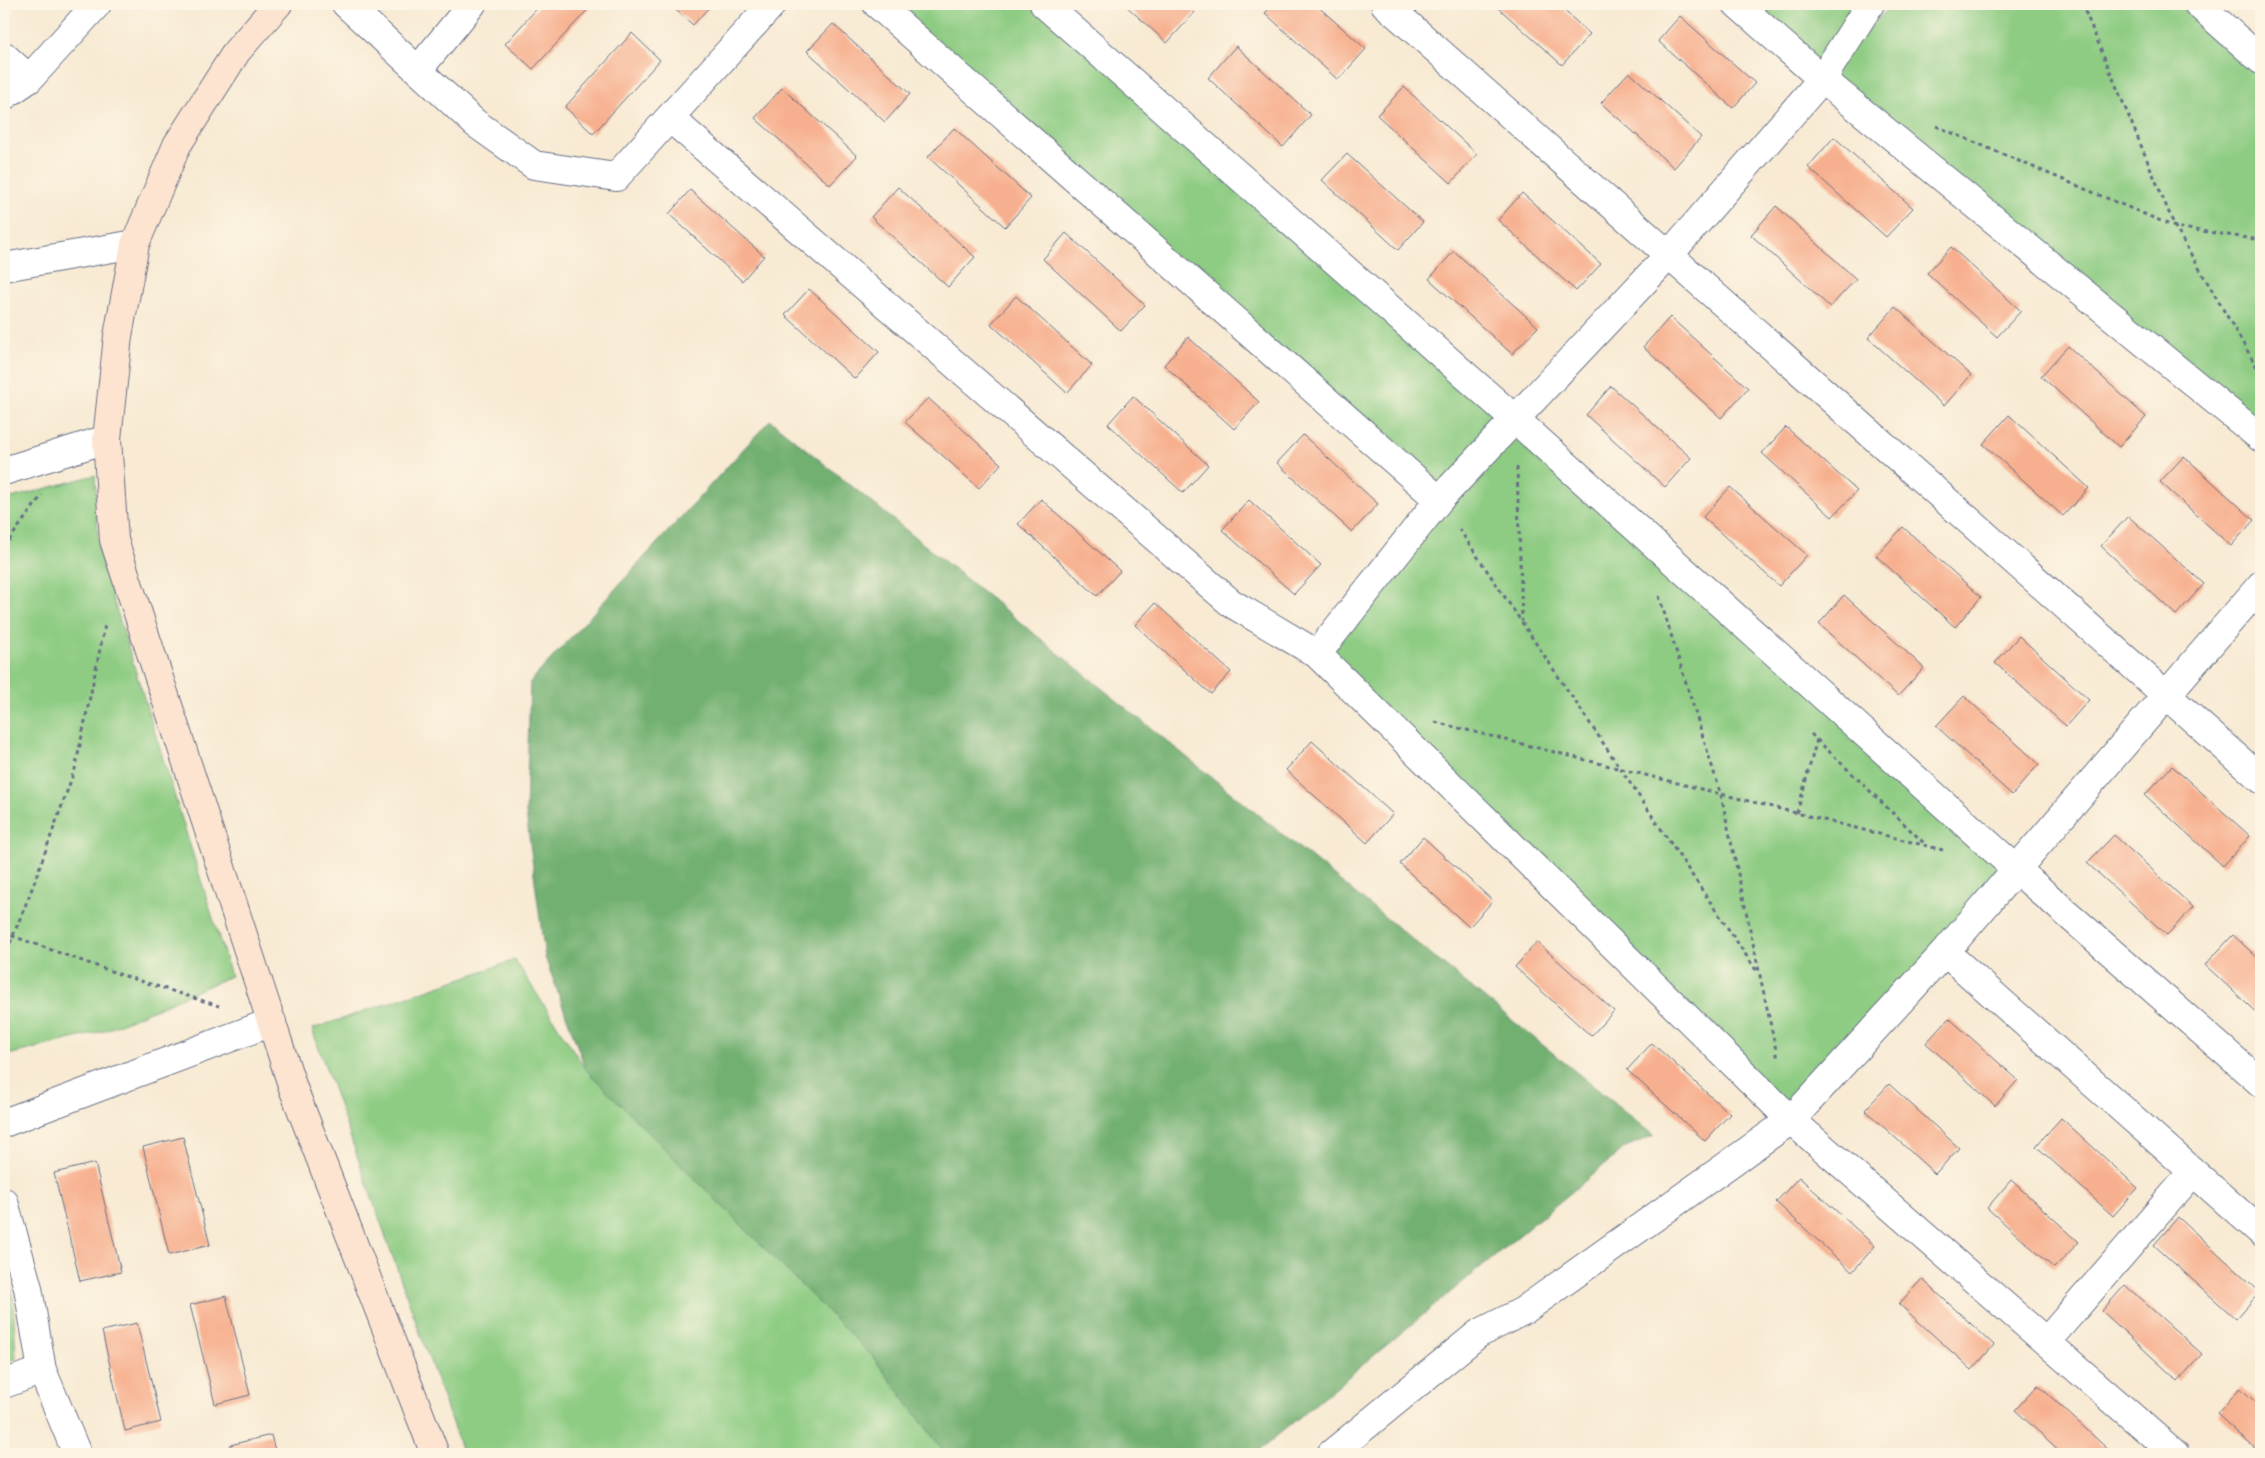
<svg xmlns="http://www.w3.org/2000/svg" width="2265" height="1458" font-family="Mali,sans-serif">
	<rect width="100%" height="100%" fill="#fcf5e5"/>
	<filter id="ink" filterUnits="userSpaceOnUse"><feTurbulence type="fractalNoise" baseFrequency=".02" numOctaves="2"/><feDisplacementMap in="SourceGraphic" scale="10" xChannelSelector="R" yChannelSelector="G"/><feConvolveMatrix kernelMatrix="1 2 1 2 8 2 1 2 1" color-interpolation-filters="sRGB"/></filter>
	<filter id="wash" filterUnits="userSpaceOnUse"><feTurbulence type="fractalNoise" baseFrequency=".0096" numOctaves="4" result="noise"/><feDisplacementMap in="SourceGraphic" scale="20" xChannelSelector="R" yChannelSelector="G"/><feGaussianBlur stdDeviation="1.12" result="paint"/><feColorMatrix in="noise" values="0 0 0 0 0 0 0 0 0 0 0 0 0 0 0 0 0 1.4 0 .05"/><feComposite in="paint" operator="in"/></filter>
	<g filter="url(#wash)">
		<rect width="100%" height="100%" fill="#f8ead3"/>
		<path fill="#8ecc83" stroke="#547e70" d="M 877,4 L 1044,4 L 2016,869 L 1791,1120 L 1317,654 L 1439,500 Z
			M 1737,4 L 1870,4 L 1825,76 L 1892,4 L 2187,4 L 2261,68 L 2261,438 Z
			M 95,475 L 99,554 L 231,976 L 104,1031 L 4,1056 L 4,500 Z
			M 515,960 L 586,1070 L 873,1357 L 946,1454 L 463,1454 L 312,1029 Z
			M 4,1258 L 13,1297 L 16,1359 L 4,1363 Z"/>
		<path fill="#72b071" stroke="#467068" d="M 770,420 L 1654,1135 L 1626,1147 L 1255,1454 L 946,1454 L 873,1357 L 586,1070 L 545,957 L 526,813 L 530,682 Z"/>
		<g id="blocks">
			<path fill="#f7b08f" d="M 541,4 L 593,4 L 533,69 L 505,44 Z
				M 669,4 L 712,4 L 693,25 Z
				M 1124,4 L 1186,4 L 1195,12 L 1167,43 Z
				M 1274,4 L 1315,4 L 1366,49 L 1338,80 L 1265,13 Z
				M 1494,4 L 1557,4 L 1590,34 L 1562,65 Z
				M 1680,16 L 1755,83 L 1733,108 L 1658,41 Z
				M 833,24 L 910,94 L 885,122 L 807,51 Z
				M 632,33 L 660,60 L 593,134 L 565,107 Z
				M 1236,46 L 1311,115 L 1283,147 L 1208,78 Z
				M 1629,72 L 1701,137 L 1674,168 L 1601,103 Z
				M 1404,87 L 1477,154 L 1451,183 L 1377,115 Z
				M 782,88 L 857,156 L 830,185 L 755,118 Z
				M 954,128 L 1031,198 L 1005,227 L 928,157 Z
				M 1834,137 L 1913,208 L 1886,237 L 1808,167 Z
				M 1347,154 L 1423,222 L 1398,250 L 1322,180 Z
				M 898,187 L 975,257 L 948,287 L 871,217 Z
				M 690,190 L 764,256 L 742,281 L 669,214 Z
				M 1522,193 L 1601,264 L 1576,291 L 1498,220 Z
				M 1776,206 L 1856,279 L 1830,307 L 1751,235 Z
				M 1066,233 L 1145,305 L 1121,331 L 1043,259 Z
				M 1951,247 L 2021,311 L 1997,337 L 1927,273 Z
				M 1454,251 L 1538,327 L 1512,354 L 1429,279 Z
				M 809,289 L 879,352 L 855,379 L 785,315 Z
				M 1016,296 L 1092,365 L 1067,393 L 991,324 Z
				M 1895,307 L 1971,375 L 1944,406 L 1868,338 Z
				M 1670,317 L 1748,388 L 1721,418 L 1643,347 Z
				M 1188,337 L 1259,402 L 1234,429 L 1164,365 Z
				M 2068,346 L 2146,417 L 2119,447 L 2041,376 Z
				M 1611,386 L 1691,458 L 1665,487 L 1586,415 Z
				M 1133,396 L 1208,465 L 1183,493 L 1108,424 Z
				M 928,398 L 1001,464 L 979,488 L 905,422 Z
				M 2009,415 L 2089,488 L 2063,516 L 1983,444 Z
				M 1786,427 L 1857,491 L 1832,517 L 1762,453 Z
				M 1303,435 L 1378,504 L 1352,532 L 1277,463 Z
				M 2184,456 L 2254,520 L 2231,546 L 2160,482 Z
				M 1730,487 L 1807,555 L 1779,586 L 1703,517 Z
				M 1041,499 L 1120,571 L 1097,596 L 1018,524 Z
				M 1249,500 L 1321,565 L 1294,594 L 1222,530 Z
				M 2128,516 L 2204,584 L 2176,615 L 2101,546 Z
				M 1903,527 L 1981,597 L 1955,627 L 1876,556 Z
				M 1844,595 L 1924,668 L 1898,696 L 1819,624 Z
				M 1155,603 L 1231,672 L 1211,694 L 1135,625 Z
				M 2019,636 L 2089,700 L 2066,726 L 1995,663 Z
				M 1964,696 L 2039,764 L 2012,795 L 1936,726 Z
				M 1312,741 L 1393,814 L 1367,843 L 1286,770 Z
				M 2172,766 L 2250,836 L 2223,866 L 2145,795 Z
				M 2114,835 L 2193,907 L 2167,935 L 2087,863 Z
				M 1423,837 L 1493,901 L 1469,927 L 1400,864 Z
				M 2233,935 L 2261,961 L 2261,1017 L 2205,965 Z
				M 1537,942 L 1614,1011 L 1591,1036 L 1515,967 Z
				M 1949,1018 L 2018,1080 L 1995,1106 L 1926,1043 Z
				M 1652,1043 L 1730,1114 L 1705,1141 L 1627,1070 Z
				M 1889,1084 L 1959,1148 L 1935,1174 L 1865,1110 Z
				M 2061,1118 L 2138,1188 L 2113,1216 L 2036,1146 Z
				M 183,1137 L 210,1245 L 169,1255 L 143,1147 Z
				M 95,1163 L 121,1272 L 80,1281 L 54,1173 Z
				M 1799,1177 L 1875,1246 L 1852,1272 L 1776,1202 Z
				M 2011,1180 L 2079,1242 L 2054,1268 L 1987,1208 Z
				M 2178,1217 L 2260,1292 L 2236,1319 L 2154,1245 Z
				M 1922,1279 L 1994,1345 L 1972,1370 L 1899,1304 Z
				M 2125,1285 L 2202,1354 L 2178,1381 L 2102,1311 Z
				M 226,1296 L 250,1395 L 215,1404 L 190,1305 Z
				M 137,1323 L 161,1422 L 125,1431 L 102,1331 Z
				M 2038,1385 L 2112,1453 L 2111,1454 L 2063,1454 L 2015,1410 Z
				M 2240,1388 L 2261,1407 L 2261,1454 L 2217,1414 Z
				M 271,1435 L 276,1454 L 233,1454 L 230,1445 Z"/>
		</g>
	</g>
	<g filter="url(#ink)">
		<use href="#blocks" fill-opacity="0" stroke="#687087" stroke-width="1"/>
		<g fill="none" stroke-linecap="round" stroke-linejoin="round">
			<defs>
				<path id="street" d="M 346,4 L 475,123 L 534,165 L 616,177 L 772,4
					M 877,4 L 1439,500
					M 1044,4 L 1516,420 L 2016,869 L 2261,1083
					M 1385,4 L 2261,779
					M 1737,4 L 1822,79 L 2261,438
					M 2198,4 L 2261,60
					M 4,56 L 29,79
					M 418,70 L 472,4
					M 4,96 L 29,79 L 97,4
					M 670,118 L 1231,603 L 1317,654 L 1791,1120 L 2175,1454
					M 4,267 L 135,244
					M 4,471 L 107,439
					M 1317,654 L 1439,500 L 1668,256 L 1822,79 L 1870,4
					M 1945,952 L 2261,1232
					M 4,1123 L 272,1022
					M 4,1202 L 28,1288 L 42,1370 L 77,1454
					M 2046,1342 L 2193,1172
					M 4,1384 L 42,1370
					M 1331,1454 L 1478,1334 L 1523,1311 L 1791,1120 L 1945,952 L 2261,585"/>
				<path id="secondary" d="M 278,4 L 237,51 L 177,145 L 135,244 L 118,336 L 107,439 L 114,540 L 293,1088 L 435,1454"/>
			</defs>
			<use href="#street" stroke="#687087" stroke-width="30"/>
			<use href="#secondary" stroke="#687087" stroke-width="30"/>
			<path stroke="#687087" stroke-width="3" stroke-dasharray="4 4" stroke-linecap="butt" d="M 2082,4 L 2175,227 L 2261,374
				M 1936,126 L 2175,227 L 2261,240
				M 1517,467 L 1522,621
				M 1459,529 L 1758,973
				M 4,547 L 42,495
				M 1659,596 L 1721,795 L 1778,1059
				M 1435,722 L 1943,850
				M 1811,734 L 1927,846
				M 1797,813 L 1817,739
				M 4,933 L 119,974 L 219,1006
				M 4,958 L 30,894 L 75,769 L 105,625"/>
			<use href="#street" stroke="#fff" stroke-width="28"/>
			<use href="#secondary" stroke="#fde4d0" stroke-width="28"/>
		</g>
	</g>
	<rect width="2265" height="1458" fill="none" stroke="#fcf5e5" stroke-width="20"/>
</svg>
